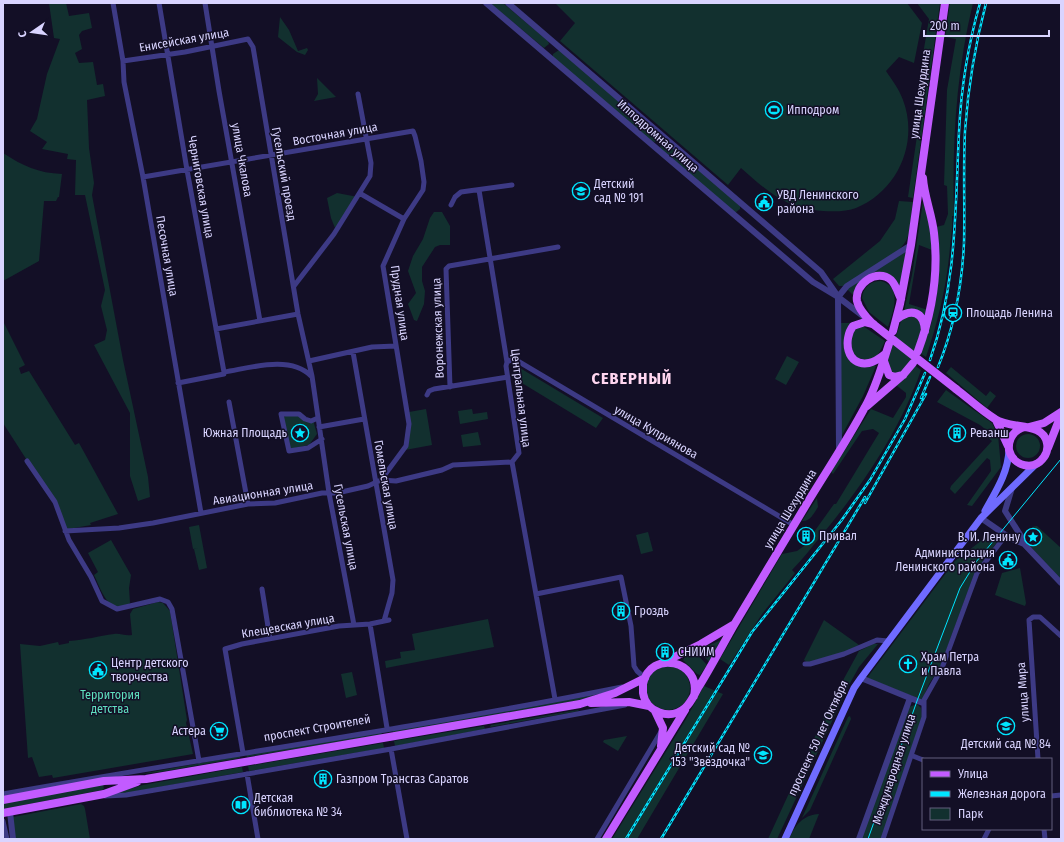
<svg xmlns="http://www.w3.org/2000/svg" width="1064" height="842" font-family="'Fira Sans Condensed',sans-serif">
	<rect width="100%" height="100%" fill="#130f26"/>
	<path fill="#12302f" d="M 49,3 L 66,3 L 69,16 L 89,13 L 92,28 L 82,31 L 79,35 L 82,49 L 75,53 L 79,63 L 93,62 L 97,85 L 103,84 L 105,96 L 87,100 L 89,148 L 94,183 L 92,195 L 123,360 L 148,477 L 150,497 L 138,501 L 130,476 L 130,413 L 94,345 L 105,340 L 107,330 L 101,306 L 105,290 L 85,195 L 75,195 L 76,160 L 67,159 L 68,154 L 42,149 L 47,142 L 30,131 L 37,119 L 47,74 L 60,39 L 54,38 Z
		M 490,3 L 503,3 L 548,41 L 549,44 L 544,48 Z
		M 555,3 L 907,3 L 922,23 L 914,63 L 899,57 L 886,71 C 892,80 899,89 903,100 C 919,142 898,191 856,208 C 841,214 811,211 796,206 C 775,199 758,183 741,168 L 728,185 L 560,41 L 575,23 Z
		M 917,3 L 940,3 L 913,198 L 908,197 L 927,68 L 921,66 L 929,19 Z
		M 950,3 L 973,3 C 956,73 952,144 954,216 L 952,216 C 953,226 951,237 950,247 C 947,285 938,322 926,357 L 920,353 L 931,325 L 937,295 L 936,227 L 944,225 L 948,214 L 947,186 L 944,185 L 947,90 L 956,39 L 945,37 Z
		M 280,17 L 289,30 L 298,51 L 307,48 L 308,50 L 305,55 L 297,52 L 278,37 Z
		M 559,50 L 658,135 L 658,138 L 655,142 L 650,141 L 553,57 L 553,54 Z
		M 317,78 L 336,97 L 314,101 L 318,94 Z
		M 662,142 L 665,142 L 740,205 L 740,209 L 735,213 L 660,148 Z
		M 3,153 C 23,166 38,173 62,174 L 59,197 L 58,197 L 56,201 L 44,201 L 39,261 L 3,281 Z
		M 337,193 L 358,197 L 335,228 L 331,218 L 327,198 Z
		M 899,201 L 913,202 C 911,213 911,225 908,236 C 902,256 861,275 844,286 L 839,286 L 833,279 L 880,241 L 895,219 Z
		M 923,201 L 930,226 L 932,250 L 919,245 L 909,304 L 928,310 L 926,321 L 904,311 L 912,275 Z
		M 434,212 L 442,212 L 450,226 L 450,245 L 440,245 L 435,247 L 422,267 L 422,281 L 425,291 L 424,304 L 417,321 L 414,320 L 408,304 L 416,293 L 408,271 L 413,256 L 423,239 L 430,218 Z
		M 906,251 L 901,287 L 877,273 L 855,297 L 846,288 Z
		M 881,281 C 903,287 893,312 888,327 L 869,312 L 862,298 C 863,287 871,281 881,281 Z
		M 914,315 L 922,324 C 918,341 914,357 904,371 L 892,374 L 887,363 L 901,321 L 902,319 Z
		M 3,321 L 25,365 L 19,368 L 21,374 L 29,371 L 75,445 L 79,443 L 118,514 L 90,523 L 91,525 L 63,530 L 55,504 L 3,423 Z
		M 839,323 L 851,323 L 845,352 L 876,366 L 863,396 L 841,437 Z
		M 863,326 L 885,341 C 877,359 874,363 855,357 L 849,347 L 855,327 Z
		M 787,356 L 799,362 L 786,385 L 775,379 Z
		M 914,365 L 921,370 C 901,429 861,488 821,536 C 812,547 802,560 792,570 L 795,573 L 762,614 L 729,665 L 720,659 L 782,554 L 797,551 L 804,546 L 834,504 L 836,504 L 879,433 L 873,429 L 862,431 L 833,474 L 831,472 L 871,409 L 893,418 L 906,397 L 906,393 L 896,385 Z
		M 951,367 L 986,396 L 990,391 L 996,396 L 987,408 L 946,373 Z
		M 518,368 L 520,368 L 603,418 L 596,428 L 512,377 L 513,372 Z
		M 946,390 L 992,423 L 998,435 L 1001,467 L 972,506 L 967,505 L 991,471 L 990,460 L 987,458 L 955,494 L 950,489 L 951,486 L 992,441 L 982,433 L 985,429 L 980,425 L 937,402 Z
		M 426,409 L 432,445 L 405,450 L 409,412 Z
		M 472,409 L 473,414 L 487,412 L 488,419 L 460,424 L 458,411 Z
		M 286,416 L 298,416 L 313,420 L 317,434 L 309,445 L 290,449 L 283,417 Z
		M 478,432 L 481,445 L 463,447 L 461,435 Z
		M1016 446a12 12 0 1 1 24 0a12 12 0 1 1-24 0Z
		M 817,498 L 818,507 C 814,513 810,522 802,521 Z
		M 199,525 L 207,568 L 199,570 L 194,549 L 198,548 L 193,549 L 189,527 Z
		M 1037,526 L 1061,548 L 1060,578 L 1024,540 L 1024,537 C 1027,532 1031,526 1037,526 Z
		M 648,532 L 653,551 L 641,554 L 636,535 Z
		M 995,535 L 999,535 L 1000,538 L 975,572 L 940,667 L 929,684 L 923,698 L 922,700 L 867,678 L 955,561 L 986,537 Z
		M 111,540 L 131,575 L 129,588 L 130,603 C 109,618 101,589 94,575 L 98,572 L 88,553 Z
		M 1020,568 L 1026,603 L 1025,606 L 995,595 L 1002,573 Z
		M 158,602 L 163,603 L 170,611 L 187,720 L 186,723 L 193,754 L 53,778 L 52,775 L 39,777 L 32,757 L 28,758 L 20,644 L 40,646 L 58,642 L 59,645 L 69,643 L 69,641 C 85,640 99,636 114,634 C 120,633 124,636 132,635 L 130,614 L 133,609 Z
		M 488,619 L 494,647 L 386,668 L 385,661 L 401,658 L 400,652 L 415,650 L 412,634 Z
		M 824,620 L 859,645 L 844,653 L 808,663 L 804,660 Z
		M 721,640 L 709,662 L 698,650 L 719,641 Z
		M 873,644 L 878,644 L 859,667 L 849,685 L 777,839 L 768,839 L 829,706 L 859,651 Z
		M 695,652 L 707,665 L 700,675 L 697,674 L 683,660 L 685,657 Z
		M646 688a22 22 0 1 1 44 0a22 22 0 1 1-44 0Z
		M 352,672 L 357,695 L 346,698 L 341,674 Z
		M 704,686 L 723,694 L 637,839 L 612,839 L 686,719 Z
		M 594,695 L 594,697 L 576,701 L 393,733 L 393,730 Z
		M 917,704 L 921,708 L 922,717 L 881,839 L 861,839 L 909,707 Z
		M 578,710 L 579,711 L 490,727 L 491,725 Z
		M 850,716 L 851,719 L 810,810 L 802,818 L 848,717 Z
		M 484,726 L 485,729 L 395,746 L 394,741 Z
		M 381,732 L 382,735 L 247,757 L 246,754 Z
		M 627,736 L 618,751 L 603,742 L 604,740 Z
		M 383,743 L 384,748 L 249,771 L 248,766 Z
		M 240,756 L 240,758 L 160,772 L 140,774 Z
		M 242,767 L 243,772 L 126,793 L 115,793 L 143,785 Z
		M 103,784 L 104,789 L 102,790 L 3,809 L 3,802 Z
		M 81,804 L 84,806 L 85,809 L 90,839 L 15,839 L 13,817 Z
		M 819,814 L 809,839 L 789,839 C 795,825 803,815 819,814 Z"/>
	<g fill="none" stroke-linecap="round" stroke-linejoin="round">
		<path stroke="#3d3a85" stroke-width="5" d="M 113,3 L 123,61 L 124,82 L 143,177 L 201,513
			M 159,3 L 187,170 L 224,372 L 224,374 L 178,383
			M 205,3 L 219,91 L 260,321
			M 123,61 L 185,52 L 248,39 L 253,47 L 298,314 L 312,376 L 329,493 L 354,625
			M 143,177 L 413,131 L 415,136 L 421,161 L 424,182 L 423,190 L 404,219 L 383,266 L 409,424 L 406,446 L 381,480
			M 479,190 L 507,362 L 506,366 L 519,453 L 512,462
			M 361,194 L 404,219
			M 451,205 L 455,197 L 461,192 L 512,185
			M 294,286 L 334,234 L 370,176 L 371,163 L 358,94
			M 216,329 L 298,314
			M 353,352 L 393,580 L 392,593 L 384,621
			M 309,361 L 372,347 L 396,346
			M 507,362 L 513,359 L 516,360 L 794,525
			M 224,372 C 250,368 290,355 311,376
			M 450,387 L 446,269 L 449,266 L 558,247
			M 427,395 L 429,391 L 434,389 L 508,377
			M 229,402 L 248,504
			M 318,418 L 311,421 L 305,419 L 299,414 L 281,414 L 289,451 L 308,448 L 322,439
			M 319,427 L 364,419
			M 27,461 L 55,502 L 69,540 L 91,577 L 102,601 L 117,609 L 160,599 L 168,602 L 172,609 L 199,761
			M 512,462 L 555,699
			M 65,531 L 119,528 L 153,523 L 248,504 L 275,503 L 322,493 L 337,493 L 368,486 L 381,480 L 396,481 L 442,470 L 453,465 L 512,462
			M 262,589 L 270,639
			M 536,594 L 621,577 L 631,626 L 634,666 L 637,671 L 645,678
			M 370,624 L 387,728
			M 805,664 L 810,664 L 844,654 L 877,640 L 888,641
			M 391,749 L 407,839
			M 243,753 L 225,649 L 242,644 L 339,626 L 370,624 L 389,620
			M 913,756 L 923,760
			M 1038,759 L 1029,620 L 1033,617 L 1040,617 L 1061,636
			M 247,774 L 258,839
			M 3,794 C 209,757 417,728 622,687
			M 105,796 L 126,795 L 391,749 L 625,705
			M 1051,796 L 1061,795
			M 3,821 L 7,839
			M 1044,829 L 1045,839
			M 597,839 L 662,730
			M 883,839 L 924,717 L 924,700 L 942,668 L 977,573 L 1006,535
			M 984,839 L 989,829"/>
		<path stroke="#3d3a85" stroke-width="6" d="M 486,3 L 813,282 L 838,297 L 863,316
			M 508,3 L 821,272 L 837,295
			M 839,450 L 838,297 L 847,286 L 911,245
			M 1012,488 L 1005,511 L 1021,536 L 1024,544 L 1061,583
			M 981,518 L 1010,538 L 1024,544
			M 910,698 L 923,703
			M 10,812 L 13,839
			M 859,839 L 910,698 L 861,678"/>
		<path stroke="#6f6bff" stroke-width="7" d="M 985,511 C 996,491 1008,473 1009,450
			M 785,839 L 854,688 L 861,678 L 981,518 L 1036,464"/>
		<path stroke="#c25bff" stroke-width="8" d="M 897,319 C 911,308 924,311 925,331
			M 873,324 C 867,318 859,310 857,301 C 854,284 877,268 891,280 C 896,285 898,293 901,299
			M 873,324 L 865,322 L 853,326 C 843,339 846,367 869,363 C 875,362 880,358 885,354
			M 893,331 L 900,304 L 911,245 L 945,3
			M 918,351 C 932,313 939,274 934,233 C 932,214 924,196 923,178
			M 884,361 L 889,375 L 895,377 L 903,375
			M 956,389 C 969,399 982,411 995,419 C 1011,430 1043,421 1047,443 C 1048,448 1047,453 1044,457 C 1034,472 1013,466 1009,450 C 1008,438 1014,430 1025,427
			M 867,406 L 903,375 L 913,363
			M 996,420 L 1008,446
			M 1029,427 L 1044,423 L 1061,412
			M 1048,448 L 1061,415
			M 664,662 L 701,644 L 733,625
			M 694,696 C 702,660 650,649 643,684 C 643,687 643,690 643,693 C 646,712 670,721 685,708 C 691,703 694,695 698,688 C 711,667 722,646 734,625 C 759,583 784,542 809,500 C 828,469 848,439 865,407 C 876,388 882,365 889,344
			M 591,703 L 629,702 L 649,706
			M 655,711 L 663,728 L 661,746
			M 3,800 L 104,781 L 146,779 L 580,704 L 615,693 L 645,678
			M 3,813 L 104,794 L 137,782
			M 606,839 L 685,710"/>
		<path stroke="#00e5ff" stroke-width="1" d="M 868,839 L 917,701 L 960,588 L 976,562 L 1061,459"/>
		<defs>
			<path id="rail" d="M 930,360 C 957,283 955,212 959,132 C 961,89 968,45 980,3
				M 938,367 C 954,328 962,285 964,243 C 965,206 963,169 965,131 C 968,88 975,45 986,3
				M 921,398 L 930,377
				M 865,503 L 926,394
				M 626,839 L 752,632 L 841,521 L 870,480 L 905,419 L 925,373
				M 661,839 L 865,497"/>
		</defs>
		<use href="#rail" stroke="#00e5ff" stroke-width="2.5"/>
		<use href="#rail" stroke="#130f26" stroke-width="1" stroke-dasharray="3" stroke-linecap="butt"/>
		<path stroke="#c25bff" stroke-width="8" d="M 873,324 L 956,389"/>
	</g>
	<defs>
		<symbol id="stadium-ring" viewBox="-11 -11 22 22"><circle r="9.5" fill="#130f26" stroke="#00e5ff" stroke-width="1.5"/><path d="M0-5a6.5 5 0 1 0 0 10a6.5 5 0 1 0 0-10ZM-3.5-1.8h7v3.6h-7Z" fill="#00e5ff"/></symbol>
		<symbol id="school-ring" viewBox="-11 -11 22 22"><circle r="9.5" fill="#130f26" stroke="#00e5ff" stroke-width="1.5"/><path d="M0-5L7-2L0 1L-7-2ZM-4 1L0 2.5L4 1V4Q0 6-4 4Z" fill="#00e5ff"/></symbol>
		<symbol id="civic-ring" viewBox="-11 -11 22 22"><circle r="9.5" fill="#130f26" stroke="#00e5ff" stroke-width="1.5"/><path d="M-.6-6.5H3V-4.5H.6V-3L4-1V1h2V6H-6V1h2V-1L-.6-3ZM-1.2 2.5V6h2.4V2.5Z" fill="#00e5ff"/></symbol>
		<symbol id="station-ring" viewBox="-11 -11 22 22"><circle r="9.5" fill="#130f26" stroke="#00e5ff" stroke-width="1.5"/><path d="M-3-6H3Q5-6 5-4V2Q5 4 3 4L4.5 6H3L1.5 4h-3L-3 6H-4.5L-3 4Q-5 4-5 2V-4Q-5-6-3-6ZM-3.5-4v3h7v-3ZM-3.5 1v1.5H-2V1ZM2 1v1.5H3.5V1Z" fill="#00e5ff"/></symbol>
		<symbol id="sight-ring" viewBox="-11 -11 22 22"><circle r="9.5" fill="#130f26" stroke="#00e5ff" stroke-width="1.5"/><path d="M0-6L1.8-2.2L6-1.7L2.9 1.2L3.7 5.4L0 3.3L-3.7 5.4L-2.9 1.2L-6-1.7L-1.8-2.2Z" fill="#00e5ff"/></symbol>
		<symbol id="building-ring" viewBox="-11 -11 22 22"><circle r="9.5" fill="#130f26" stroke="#00e5ff" stroke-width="1.5"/><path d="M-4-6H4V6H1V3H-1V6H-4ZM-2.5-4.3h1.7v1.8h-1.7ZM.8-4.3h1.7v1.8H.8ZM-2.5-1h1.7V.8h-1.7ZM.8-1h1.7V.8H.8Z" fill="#00e5ff"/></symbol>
		<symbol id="church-ring" viewBox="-11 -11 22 22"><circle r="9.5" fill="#130f26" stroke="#00e5ff" stroke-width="1.5"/><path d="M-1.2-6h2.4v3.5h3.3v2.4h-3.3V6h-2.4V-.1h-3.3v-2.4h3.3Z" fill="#00e5ff"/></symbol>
		<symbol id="supermarket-ring" viewBox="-11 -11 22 22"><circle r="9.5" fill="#130f26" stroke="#00e5ff" stroke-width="1.5"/><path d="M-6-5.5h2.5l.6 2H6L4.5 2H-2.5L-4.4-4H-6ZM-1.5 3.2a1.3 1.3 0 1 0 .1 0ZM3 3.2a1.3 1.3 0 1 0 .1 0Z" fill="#00e5ff"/></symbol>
		<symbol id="library-ring" viewBox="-11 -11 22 22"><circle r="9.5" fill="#130f26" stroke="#00e5ff" stroke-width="1.5"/><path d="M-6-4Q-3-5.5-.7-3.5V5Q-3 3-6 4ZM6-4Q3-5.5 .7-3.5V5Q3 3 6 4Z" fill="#00e5ff"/></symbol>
	</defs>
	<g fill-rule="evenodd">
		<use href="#stadium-ring" x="764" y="100" width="20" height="20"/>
		<use href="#school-ring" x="571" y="181" width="20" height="20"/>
		<use href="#civic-ring" x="754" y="192" width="20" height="20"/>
		<use href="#station-ring" x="943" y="303" width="20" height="20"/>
		<use href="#sight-ring" x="290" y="423" width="20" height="20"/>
		<use href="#building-ring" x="947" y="423" width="20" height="20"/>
		<use href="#building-ring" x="796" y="526" width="20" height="20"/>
		<use href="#sight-ring" x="1023" y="527" width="20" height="20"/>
		<use href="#civic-ring" x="998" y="550" width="20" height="20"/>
		<use href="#building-ring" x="611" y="601" width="20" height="20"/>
		<use href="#building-ring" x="655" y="642" width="20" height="20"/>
		<use href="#church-ring" x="898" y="654" width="20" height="20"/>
		<use href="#civic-ring" x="88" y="660" width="20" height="20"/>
		<use href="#school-ring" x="996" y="716" width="20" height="20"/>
		<use href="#supermarket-ring" x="209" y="721" width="20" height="20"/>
		<use href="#school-ring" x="753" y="745" width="20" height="20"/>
		<use href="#building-ring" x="313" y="769" width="20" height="20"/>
		<use href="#library-ring" x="231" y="795" width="20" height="20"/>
	</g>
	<g text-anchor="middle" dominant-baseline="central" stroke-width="3" stroke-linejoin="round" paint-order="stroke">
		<g font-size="12" fill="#d9d4ff" stroke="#130f26">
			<text transform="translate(184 40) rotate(-10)">Енисейская улица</text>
			<text transform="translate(920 94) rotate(-82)">улица Шехурдина</text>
			<text transform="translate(335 134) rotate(-10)">Восточная улица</text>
			<text transform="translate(658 136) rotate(41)">Ипподромная улица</text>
			<text transform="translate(242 160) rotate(80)">улица Чкалова</text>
			<text transform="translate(284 174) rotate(80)">Гусельский проезд</text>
			<text transform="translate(201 187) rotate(80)">Черниговская улица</text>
			<text transform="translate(167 256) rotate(80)">Песочная улица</text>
			<text transform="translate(400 303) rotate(82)">Прудная улица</text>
			<text transform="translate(438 328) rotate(-92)">Воронежская улица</text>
			<text transform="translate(521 398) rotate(83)">Центральная улица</text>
			<text transform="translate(656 432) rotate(30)">улица Куприянова</text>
			<text transform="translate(386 485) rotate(80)">Гомельская улица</text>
			<text transform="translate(263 493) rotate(-9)">Авиационная улица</text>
			<text transform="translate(790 509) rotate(-59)">улица Шехурдина</text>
			<text transform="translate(346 527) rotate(79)">Гусельская улица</text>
			<text transform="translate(288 626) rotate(-10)">Клещевская улица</text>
			<text transform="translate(1023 692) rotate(-94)">улица Мира</text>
			<text transform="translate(317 728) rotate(-10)">проспект Строителей</text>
			<text transform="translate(818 738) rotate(-65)">проспект 50 лет Октября</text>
			<text transform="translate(894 769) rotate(-72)">Международная улица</text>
		</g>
		<g font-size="12" fill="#d9d4ff" stroke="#130f26" text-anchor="start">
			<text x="787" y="110">Ипподром</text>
			<text x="594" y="184">Детский<tspan x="594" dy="14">сад № 191</tspan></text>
			<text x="777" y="195">УВД Ленинского<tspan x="777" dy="14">района</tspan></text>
			<text x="966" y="313">Площадь Ленина</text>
			<text x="287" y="433" text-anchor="end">Южная Площадь</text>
			<text x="970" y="433">Реванш</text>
			<text x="819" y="536">Привал</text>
			<text x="1020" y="537" text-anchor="end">В. И. Ленину</text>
			<text x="995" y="553" text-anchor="end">Администрация<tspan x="995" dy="14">Ленинского района</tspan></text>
			<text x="634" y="611">Гроздь</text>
			<text x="678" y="652">СНИИМ</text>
			<text x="921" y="657">Храм Петра<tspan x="921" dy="14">и Павла</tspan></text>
			<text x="111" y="663">Центр детского<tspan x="111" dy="14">творчества</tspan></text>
			<text x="206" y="731" text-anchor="end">Астера</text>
			<text x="1006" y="744" text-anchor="middle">Детский сад № 84</text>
			<text x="750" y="748" text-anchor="end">Детский сад №<tspan x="750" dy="14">153 "Звёздочка"</tspan></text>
			<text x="336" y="779">Газпром Трансгаз Саратов</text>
			<text x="254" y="798">Детская<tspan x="254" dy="14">библиотека № 34</tspan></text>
		</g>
		<g font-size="12" fill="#5fe0c0" stroke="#130f26">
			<text x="110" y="695">Территория<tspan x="110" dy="14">детства</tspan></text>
		</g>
		<g font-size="16" font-weight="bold" letter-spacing="1" fill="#ffd6f0" stroke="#130f26">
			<text x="632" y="378">СЕВЕРНЫЙ</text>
		</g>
	</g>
	<rect width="1064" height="842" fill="none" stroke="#d9d4ff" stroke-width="8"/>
	<rect x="922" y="758" width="130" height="72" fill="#130f26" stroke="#625e7d"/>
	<rect x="930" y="771" width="20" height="6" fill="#c25bff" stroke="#625e7d"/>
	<text x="958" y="778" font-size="12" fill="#d9d4ff">Улица</text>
	<rect x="930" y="791" width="20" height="6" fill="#00e5ff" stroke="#625e7d"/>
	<text x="958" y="798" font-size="12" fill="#d9d4ff">Железная дорога</text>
	<rect x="930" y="808" width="20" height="12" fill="#12302f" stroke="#625e7d"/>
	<text x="958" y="818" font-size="12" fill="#d9d4ff">Парк</text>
	<g transform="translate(32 32) rotate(257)" stroke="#130f26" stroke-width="3" paint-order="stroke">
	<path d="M0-3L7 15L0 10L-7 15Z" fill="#d9d4ff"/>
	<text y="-6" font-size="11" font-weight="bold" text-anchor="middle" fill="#d9d4ff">С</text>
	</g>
	<path d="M924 30v6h125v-6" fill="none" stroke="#d9d4ff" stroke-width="2"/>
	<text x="930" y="30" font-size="12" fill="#d9d4ff" stroke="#130f26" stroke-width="3" paint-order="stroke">200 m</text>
</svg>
